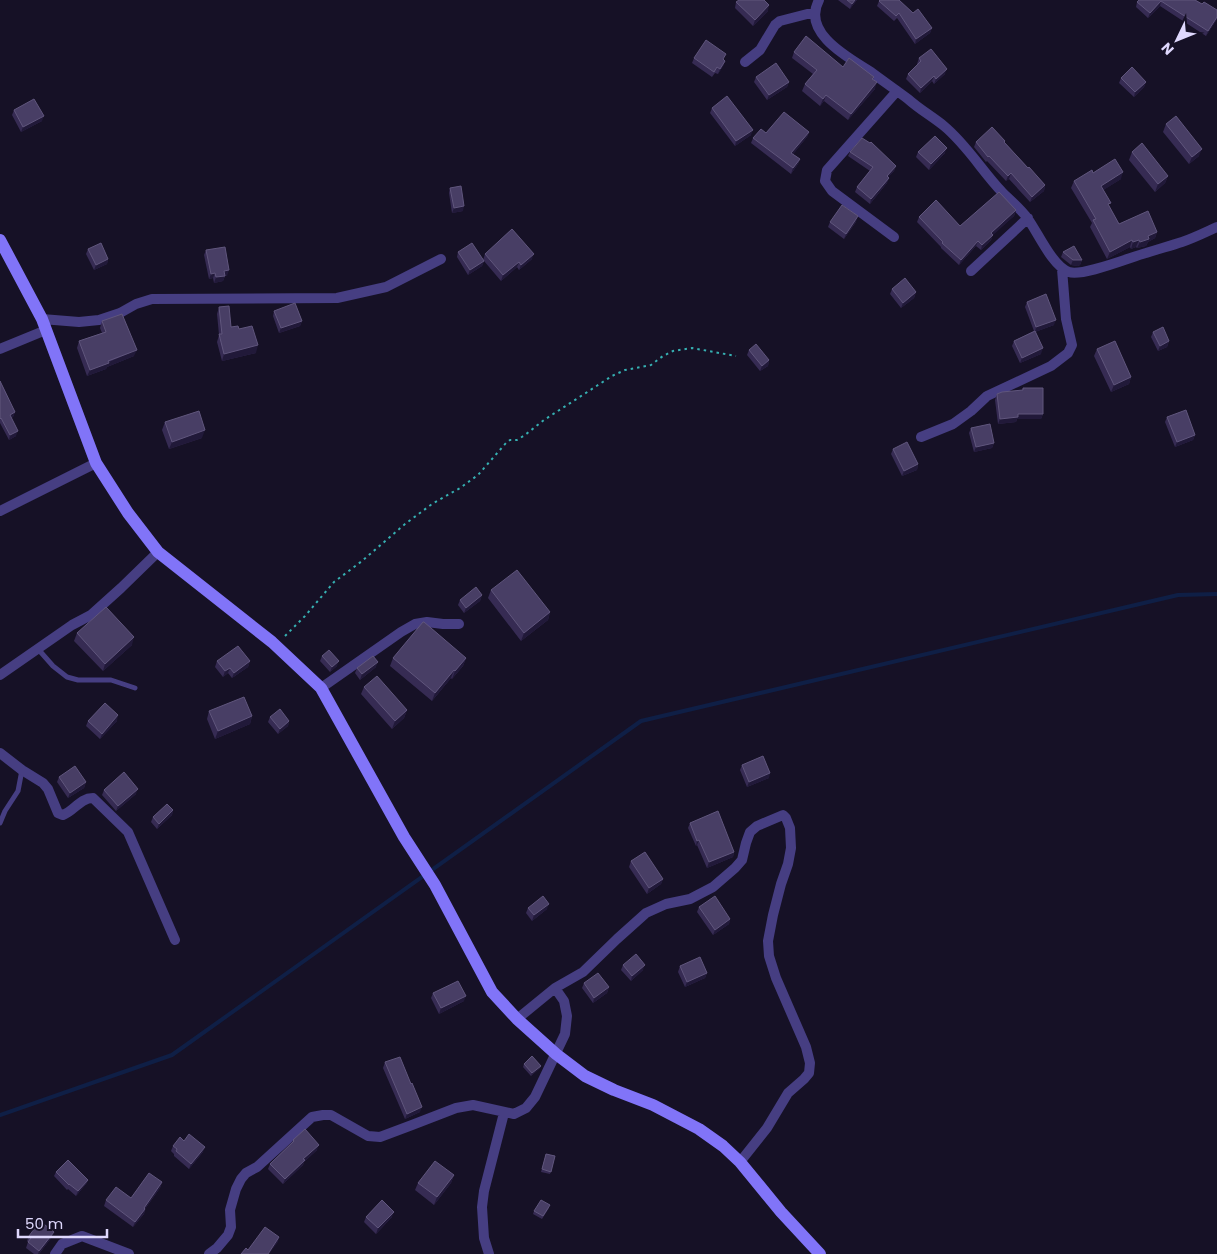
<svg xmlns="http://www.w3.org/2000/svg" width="1217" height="1254" font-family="Poppins,sans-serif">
	<rect width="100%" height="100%" fill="#161126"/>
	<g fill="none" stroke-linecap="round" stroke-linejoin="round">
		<path stroke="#0f1f46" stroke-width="4" d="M 0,1115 L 172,1055 L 641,721 L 1178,595 L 1217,594"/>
		<path stroke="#36b0b2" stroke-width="2" stroke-dasharray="2.5 4" stroke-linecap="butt" d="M 285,636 L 305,616 L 334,582 L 362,561 L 405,524 L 432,504 L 460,488 L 478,475 L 506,443 L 510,440 L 517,440 L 525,435 L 544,420 L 612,376 L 625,370 L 651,365 L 663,356 L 673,351 L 692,348 L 736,356"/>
		<path stroke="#463e82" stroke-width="5" d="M 38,649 L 53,666 L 67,677 L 78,680 L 111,680 L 135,688
			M 0,823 L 5,811 L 18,791 L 22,770"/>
		<path stroke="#463e82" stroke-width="10" d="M 819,0 C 801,33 849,58 871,72 C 883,81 896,90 908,99 C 919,109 933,117 944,126 C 967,145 982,171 1002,192 C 1011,201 1021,209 1028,219 C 1038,233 1053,267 1069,272 C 1082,277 1131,257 1146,253 C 1158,249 1170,246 1182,242 C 1194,238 1206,232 1217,227
			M 745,62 L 760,50 L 775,25 L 780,21 L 815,12
			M 894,237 L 832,191 L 825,181 L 827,170 L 897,91
			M 971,271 L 1028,218
			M 42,319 L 79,322 L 99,320 L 120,313 L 136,304 L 152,299 L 337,298 L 386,287 L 441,259
			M 0,349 L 46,330
			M 921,437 L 953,424 L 971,411 L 987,396 L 1051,366 L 1068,353 L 1072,345 L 1066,319 L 1062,269
			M 0,511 L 96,463
			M 0,675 L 72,625 L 91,615 L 121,588 L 158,552
			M 321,688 L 401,632 L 415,624 L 427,622 L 443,624 L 459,624
			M 0,753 L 22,770 L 43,783 L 48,789 L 58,813 L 63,815 C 74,811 80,798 93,798 L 128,832 L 175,940
			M 517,1019 L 555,988 L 583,972 L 617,939 L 646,913 L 666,904 L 690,899 L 713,887 L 735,868 L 742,860 L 746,843 L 750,832 L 757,826 L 783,815 L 786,818 L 790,828 L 791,848 L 788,864 L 781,884 L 773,915 L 768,941 L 769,956 L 776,978 L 806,1047 L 810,1063 L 809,1073 L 804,1079 L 788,1093 L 767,1128 L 740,1162
			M 55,1254 L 62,1244 L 82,1236 L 129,1254
			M 209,1254 L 217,1248 L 228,1235 L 231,1227 L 230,1210 L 236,1189 L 241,1179 L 246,1173 L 257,1167 L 312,1117 L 323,1115 L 331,1115 L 368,1136 L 380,1137 L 412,1125 L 456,1108 L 473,1105 L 514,1114 L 526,1108 L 535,1097 L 565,1034 L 567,1016 L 564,1001 L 555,988
			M 489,1254 L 484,1238 L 482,1207 L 484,1191 L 504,1113"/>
		<path stroke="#8174f8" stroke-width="12" d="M 0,240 L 42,319 L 96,463 L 128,513 L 158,552 L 272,642 L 321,688 L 404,837 L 435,885 L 492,992 L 517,1019 L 556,1054 L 585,1076 L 614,1090 L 653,1105 L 699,1129 L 723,1146 L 740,1162 L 781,1212 L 820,1254"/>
	</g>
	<path fill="#362b53" d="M 838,0 L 857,0 L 850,9 Z
		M 1195,0 L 1202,4 L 1217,10 L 1217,19 L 1206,36 L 1160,6 L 1148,18 L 1136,7 L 1137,2 Z
		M 879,1 L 913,13 L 932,28 L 930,33 L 915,44 L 897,18 L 894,21 L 877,6 Z
		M 736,2 L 768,11 L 753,26 L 735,8 Z
		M 794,52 L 874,77 L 873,79 L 875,89 L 848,120 L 824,101 L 820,106 L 802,91 L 805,84 L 813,74 L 792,58 Z
		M 694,58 L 724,60 L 725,61 L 723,66 L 718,74 L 715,73 L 712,77 L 692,63 Z
		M 919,58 L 945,74 L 934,84 L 932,81 L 920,93 L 906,79 L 908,74 L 918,64 L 917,64 Z
		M 756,77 L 789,82 L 787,87 L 767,100 L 754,82 Z
		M 1121,78 L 1146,82 L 1144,87 L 1134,97 L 1119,83 Z
		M 712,108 L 751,135 L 735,146 L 710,113 Z
		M 14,110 L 42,121 L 21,132 L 12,115 Z
		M 1166,124 L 1199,156 L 1189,164 L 1163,132 Z
		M 809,132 L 807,137 L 793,154 L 800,159 L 798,164 L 791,174 L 751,143 L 753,138 L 766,133 Z
		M 976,142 L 1005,143 L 1028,168 L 1045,185 L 1044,191 L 1030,202 L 1009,179 L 1006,181 L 987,161 L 986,162 L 974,147 Z
		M 850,152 L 896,166 L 894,171 L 888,177 L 887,183 L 870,204 L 855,192 L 857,187 L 870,171 L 848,156 Z
		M 918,152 L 945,153 L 929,170 L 916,157 Z
		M 1132,152 L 1168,176 L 1165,183 L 1155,192 L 1129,160 Z
		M 1093,173 L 1121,179 L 1103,190 L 1109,207 L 1119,224 L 1157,232 L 1155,238 L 1148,242 L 1146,246 L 1137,248 L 1136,247 L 1131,249 L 1130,247 L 1107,259 L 1090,227 L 1092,223 L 1071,188 L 1074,181 Z
		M 450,188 L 463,211 L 452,213 L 449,193 Z
		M 1016,210 L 1014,216 L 993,234 L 991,240 L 981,250 L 976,246 L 959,265 L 941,248 L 941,247 L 917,222 L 919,217 L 960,226 Z
		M 830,222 L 856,222 L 844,239 L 828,227 Z
		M 88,249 L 108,259 L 107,264 L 94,270 L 86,254 Z
		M 206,250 L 227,276 L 225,276 L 223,281 L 214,283 L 213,278 L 209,279 L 204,255 Z
		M 458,252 L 483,260 L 485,254 L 532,259 L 519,270 L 517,267 L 501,281 L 484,261 L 482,266 L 468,275 L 457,257 Z
		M 1063,252 L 1082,260 L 1080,265 L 1078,266 L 1071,265 L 1061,257 Z
		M 892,289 L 916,292 L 914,298 L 901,308 L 890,294 Z
		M 1027,302 L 1054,325 L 1035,332 L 1041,354 L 1020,363 L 1012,346 L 1014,341 L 1034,331 L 1025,307 Z
		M 219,307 L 231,327 L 239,329 L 256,353 L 222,361 L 217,342 L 219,335 L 217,314 Z
		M 274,311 L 302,321 L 300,326 L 279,333 L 273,316 Z
		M 102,321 L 134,356 L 107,367 L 106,369 L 87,376 L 77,348 L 79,341 L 102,333 L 100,328 Z
		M 1153,332 L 1169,341 L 1167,347 L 1158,351 L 1151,337 Z
		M 1097,349 L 1131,377 L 1129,384 L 1111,392 L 1094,356 Z
		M 749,350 L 769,360 L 768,366 L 760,371 L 747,355 Z
		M 0,381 L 15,412 L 13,417 L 11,418 L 16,436 L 9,440 L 0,423 Z
		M 1023,388 L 1043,414 L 1041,419 L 1017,419 L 1016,422 L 998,424 L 995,400 L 997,394 L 1022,391 Z
		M 1167,417 L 1195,435 L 1193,440 L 1175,447 L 1165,422 Z
		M 165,422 L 202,438 L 169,449 L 162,430 Z
		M 971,428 L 994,443 L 992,448 L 974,452 L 969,433 Z
		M 893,449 L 918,464 L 917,470 L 902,476 L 891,454 Z
		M 491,590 L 550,612 L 548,620 L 521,641 L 488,598 Z
		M 482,595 L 480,601 L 464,613 L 458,605 L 460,600 Z
		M 77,633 L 132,645 L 103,671 L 74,641 Z
		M 322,656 L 337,666 L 330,672 L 320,661 Z
		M 393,658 L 466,658 L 463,666 L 452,679 L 451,678 L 432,701 L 390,666 Z
		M 217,661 L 250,661 L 248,667 L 232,678 L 228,673 L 223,677 L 215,667 Z
		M 376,667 L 360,680 L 355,673 L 357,668 Z
		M 364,687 L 407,710 L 404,718 L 392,729 L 361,694 Z
		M 209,711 L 252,716 L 250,724 L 215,739 L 207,719 Z
		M 270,717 L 289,721 L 288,726 L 278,734 L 268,722 Z
		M 88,721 L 117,721 L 100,739 L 86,726 Z
		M 742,765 L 769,778 L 747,787 L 740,770 Z
		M 59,777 L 86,782 L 84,788 L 68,798 L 57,782 Z
		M 104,790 L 136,794 L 116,811 L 102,795 Z
		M 173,810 L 172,815 L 157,829 L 151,822 L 153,817 Z
		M 690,823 L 734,852 L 733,857 L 707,868 L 697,845 L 696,846 L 688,828 Z
		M 631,861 L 663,879 L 661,884 L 647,894 L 629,867 Z
		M 699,907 L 730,919 L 729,924 L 713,935 L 697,912 Z
		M 528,908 L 547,909 L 532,921 L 526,913 Z
		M 623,965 L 643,970 L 631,981 L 621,970 Z
		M 680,966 L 707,973 L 705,978 L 685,987 L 678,972 Z
		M 584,983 L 609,987 L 607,993 L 593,1003 L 582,988 Z
		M 433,993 L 464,1001 L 439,1014 L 431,998 Z
		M 385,1062 L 420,1112 L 405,1119 L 383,1068 Z
		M 524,1064 L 541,1066 L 540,1068 L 531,1076 L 523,1067 Z
		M 293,1140 L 317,1150 L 304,1162 L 303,1165 L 283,1184 L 268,1169 L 270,1164 L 292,1142 Z
		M 184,1141 L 203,1152 L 189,1169 L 174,1156 L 174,1154 L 171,1151 L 173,1146 Z
		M 546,1154 L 555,1156 L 550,1174 L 541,1172 Z
		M 56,1172 L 88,1180 L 86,1184 L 76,1196 L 68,1189 L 67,1190 L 54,1176 Z
		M 454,1175 L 451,1183 L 434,1205 L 415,1190 L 418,1183 Z
		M 162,1182 L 160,1188 L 145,1209 L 144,1214 L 133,1227 L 104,1206 L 106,1200 L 131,1198 Z
		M 549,1208 L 542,1219 L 533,1214 L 534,1211 Z
		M 366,1217 L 392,1217 L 376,1234 L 364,1222 Z
		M 29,1236 L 52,1237 L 39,1254 L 34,1254 L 26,1248 L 28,1242 L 27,1241 Z"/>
	<path fill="#211939" d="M 855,0 L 857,0 L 850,9 L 852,4 Z
		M 1161,1 L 1160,6 L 1148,18 L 1150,13 Z
		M 769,5 L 768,11 L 753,26 L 755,20 Z
		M 1217,17 L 1217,19 L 1206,36 L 1208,31 Z
		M 932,28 L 930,33 L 915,44 L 916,39 Z
		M 725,61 L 723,66 L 718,74 L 720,69 Z
		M 947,69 L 945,74 L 934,84 L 936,79 Z
		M 934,76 L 932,81 L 920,93 L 921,88 Z
		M 789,82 L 787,87 L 767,100 L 769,95 Z
		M 877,82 L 875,89 L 848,120 L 851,114 Z
		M 1146,82 L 1144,87 L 1134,97 L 1135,92 Z
		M 826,95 L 824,101 L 820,106 L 823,99 Z
		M 44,116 L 42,121 L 21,132 L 23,127 Z
		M 753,130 L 751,135 L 735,146 L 736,141 Z
		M 809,132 L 807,137 L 790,158 L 791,153 Z
		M 947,148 L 945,153 L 929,170 L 931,164 Z
		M 1202,149 L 1199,156 L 1189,164 L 1192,157 Z
		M 800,159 L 798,164 L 791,174 L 793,168 Z
		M 896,166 L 894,171 L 885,181 L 887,176 Z
		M 1123,172 L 1121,179 L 1099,193 L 1101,186 Z
		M 1011,173 L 1009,179 L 1006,181 L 1008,176 Z
		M 1168,176 L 1165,183 L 1155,192 L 1158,184 Z
		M 889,178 L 887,183 L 870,204 L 871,199 Z
		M 1045,185 L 1044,191 L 1030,202 L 1032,197 Z
		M 464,206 L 463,211 L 452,213 L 454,208 Z
		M 1016,210 L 1014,216 L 990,238 L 991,233 Z
		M 858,216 L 856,222 L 844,239 L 846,234 Z
		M 1157,232 L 1155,238 L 1148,242 L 1146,246 L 1137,248 L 1140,242 L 1148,236 Z
		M 993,235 L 991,240 L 981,250 L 982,245 Z
		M 1132,240 L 1130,247 L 1107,259 L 1110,252 Z
		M 1139,240 L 1136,247 L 1131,249 L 1133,242 Z
		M 978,241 L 976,246 L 959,265 L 961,260 Z
		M 534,254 L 532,259 L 519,270 L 521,265 Z
		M 108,259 L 107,264 L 94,270 L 96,265 Z
		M 1073,260 L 1082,260 L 1080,265 L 1078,266 L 1071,265 Z
		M 484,261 L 482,266 L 468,275 L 470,270 Z
		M 519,262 L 517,267 L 501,281 L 503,275 Z
		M 229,270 L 227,276 L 225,276 L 223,281 L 214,283 L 216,277 L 224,271 Z
		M 215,273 L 213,278 L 209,279 L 211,274 Z
		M 916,292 L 914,298 L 901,308 L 903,303 Z
		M 1056,320 L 1054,325 L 1035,332 L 1036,327 Z
		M 302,321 L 300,326 L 279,333 L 281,328 Z
		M 1169,341 L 1167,347 L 1158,351 L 1160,346 Z
		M 258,345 L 256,353 L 222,361 L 224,354 Z
		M 1043,348 L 1041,354 L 1020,363 L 1022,358 Z
		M 137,350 L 134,356 L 107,367 L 106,369 L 87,376 L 90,370 Z
		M 769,360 L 768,366 L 760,371 L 762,366 Z
		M 1131,377 L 1129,384 L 1111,392 L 1114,385 Z
		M 15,412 L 13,417 L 8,419 L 10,415 Z
		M 1018,414 L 1043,414 L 1041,419 L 1017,419 L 1016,422 L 998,424 L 1000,419 Z
		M 205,430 L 202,438 L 169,449 L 172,442 Z
		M 18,431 L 16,436 L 9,440 L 10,435 Z
		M 1195,435 L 1193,440 L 1175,447 L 1177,442 Z
		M 994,443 L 992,448 L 974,452 L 976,447 Z
		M 918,464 L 917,470 L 902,476 L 904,471 Z
		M 482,595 L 480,601 L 464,613 L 466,608 Z
		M 550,612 L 548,620 L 521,641 L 524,633 Z
		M 134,637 L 132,645 L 103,671 L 105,664 Z
		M 466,658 L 463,666 L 452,679 L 455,671 Z
		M 250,661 L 248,667 L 232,678 L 234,673 Z
		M 339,661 L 337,666 L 330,672 L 332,667 Z
		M 378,662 L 376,667 L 360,680 L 362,674 Z
		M 230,668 L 228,673 L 223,677 L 225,671 Z
		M 454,670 L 451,678 L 432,701 L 435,693 Z
		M 407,710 L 404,718 L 392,729 L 395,721 Z
		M 118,715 L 117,721 L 100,739 L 102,734 Z
		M 252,716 L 250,724 L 215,739 L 218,731 Z
		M 289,721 L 288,726 L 278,734 L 280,729 Z
		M 770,773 L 769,778 L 747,787 L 749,782 Z
		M 86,782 L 84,788 L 68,798 L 70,793 Z
		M 138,789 L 136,794 L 116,811 L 118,806 Z
		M 173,810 L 172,815 L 157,829 L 159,824 Z
		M 699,840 L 697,845 L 696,846 L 697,841 Z
		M 734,852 L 733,857 L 707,868 L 709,862 Z
		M 663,879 L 661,884 L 647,894 L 649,888 Z
		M 549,904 L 547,909 L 532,921 L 534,915 Z
		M 730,919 L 729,924 L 713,935 L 715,930 Z
		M 645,965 L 643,970 L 631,981 L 632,976 Z
		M 707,973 L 705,978 L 685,987 L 687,982 Z
		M 609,987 L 607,993 L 593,1003 L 594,998 Z
		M 466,996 L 464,1001 L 439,1014 L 441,1008 Z
		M 541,1066 L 540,1068 L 531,1076 L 532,1073 Z
		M 422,1107 L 420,1112 L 405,1119 L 407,1114 Z
		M 319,1145 L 317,1150 L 304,1162 L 303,1165 L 283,1184 L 285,1179 L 303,1159 Z
		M 205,1147 L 203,1152 L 189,1169 L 191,1164 Z
		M 454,1175 L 451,1183 L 434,1205 L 437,1197 Z
		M 88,1180 L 86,1184 L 76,1196 L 78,1191 Z
		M 162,1182 L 160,1188 L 142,1213 L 144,1208 Z
		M 145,1209 L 144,1214 L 133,1227 L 135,1222 Z
		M 394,1212 L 392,1217 L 376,1234 L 378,1228 Z
		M 54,1232 L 52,1237 L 39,1254 L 38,1254 L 39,1251 Z
		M 279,1237 L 278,1242 L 269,1254 L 268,1254 Z"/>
	<path fill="#483e65" stroke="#60567d" d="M 739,0 L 764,0 L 769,5 L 755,20 L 736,2 Z
		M 847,0 L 855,0 L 852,4 Z
		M 880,0 L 899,0 L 913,13 L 918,9 L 932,28 L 916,39 L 899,13 L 896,16 L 879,1 Z
		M 1139,0 L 1195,0 L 1202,4 L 1204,2 L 1217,10 L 1217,17 L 1208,31 L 1161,1 L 1150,13 L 1137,2 Z
		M 806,36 L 843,67 L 849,58 L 874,77 L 872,79 L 877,82 L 851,114 L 826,95 L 823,99 L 805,84 L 817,70 L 794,52 Z
		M 706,40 L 726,54 L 723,59 L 725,61 L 720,69 L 717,67 L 714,72 L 694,58 Z
		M 931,49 L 947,69 L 936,79 L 934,76 L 921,88 L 908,74 L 921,61 L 919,58 Z
		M 776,63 L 789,82 L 769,95 L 756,77 Z
		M 1132,67 L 1146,82 L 1135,92 L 1121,78 Z
		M 727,96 L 753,130 L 736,141 L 712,108 Z
		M 34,99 L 44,116 L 23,127 L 14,110 Z
		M 784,112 L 809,132 L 791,153 L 800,159 L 793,168 L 753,138 L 761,129 L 766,133 Z
		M 1176,116 L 1202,149 L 1192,157 L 1166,124 Z
		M 992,127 L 1005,141 L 1004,142 L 1028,168 L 1029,167 L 1045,185 L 1032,197 L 1011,173 L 1008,176 L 989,156 L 988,157 L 976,142 Z
		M 935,136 L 947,148 L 931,164 L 918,152 Z
		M 862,138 L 870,143 L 871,142 L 896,166 L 887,176 L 889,178 L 871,199 L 857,187 L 873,167 L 850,152 Z
		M 1142,143 L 1168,176 L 1158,184 L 1132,152 Z
		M 1115,159 L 1123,172 L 1101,186 L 1111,203 L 1108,204 L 1119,224 L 1148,211 L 1157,232 L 1148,236 L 1149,239 L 1140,242 L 1139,240 L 1133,242 L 1132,240 L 1110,252 L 1093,220 L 1096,219 L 1074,181 L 1092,170 L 1093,173 Z
		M 461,186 L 464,206 L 454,208 L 450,188 Z
		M 999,192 L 1016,210 L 991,233 L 993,235 L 982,245 L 978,241 L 961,260 L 942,243 L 943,242 L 919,217 L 936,200 L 960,226 Z
		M 842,205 L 858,216 L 846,234 L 830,222 Z
		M 512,229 L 534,254 L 521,265 L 519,262 L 503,275 L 485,254 Z
		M 101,243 L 108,259 L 96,265 L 88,249 Z
		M 472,243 L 484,261 L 470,270 L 458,252 Z
		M 1074,246 L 1082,260 L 1073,260 L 1063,252 Z
		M 225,247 L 229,270 L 224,271 L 225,276 L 216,277 L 215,273 L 211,274 L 206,250 Z
		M 905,278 L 916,292 L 903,303 L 892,289 Z
		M 1046,294 L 1056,320 L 1036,327 L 1027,302 Z
		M 295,303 L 302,321 L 281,328 L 274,311 Z
		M 229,306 L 231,327 L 238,326 L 239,329 L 252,326 L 258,345 L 224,354 L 219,334 L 222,334 L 219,307 Z
		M 122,314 L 137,350 L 108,361 L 109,363 L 90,370 L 79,341 L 106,332 L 102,321 Z
		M 1163,327 L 1169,341 L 1160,346 L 1153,332 Z
		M 1035,331 L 1043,348 L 1022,358 L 1014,341 Z
		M 1115,341 L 1131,377 L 1114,385 L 1097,349 Z
		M 756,344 L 769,360 L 762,366 L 749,350 Z
		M 0,381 L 15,412 L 10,415 L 18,431 L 10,435 L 1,418 L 0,419 Z
		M 1023,388 L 1043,388 L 1043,414 L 1018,414 L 1018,417 L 1000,419 L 997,394 L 1002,392 L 1023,390 Z
		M 1186,410 L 1195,435 L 1177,442 L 1167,417 Z
		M 199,411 L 205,430 L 172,442 L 165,422 Z
		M 990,424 L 994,443 L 976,447 L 971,428 Z
		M 907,442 L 918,464 L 904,471 L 893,449 Z
		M 517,570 L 550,612 L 524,633 L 491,590 Z
		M 476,587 L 482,595 L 466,608 L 460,600 Z
		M 106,607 L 134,637 L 105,664 L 77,633 Z
		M 423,622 L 424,622 L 466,658 L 455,671 L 454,670 L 435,693 L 393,658 Z
		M 238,646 L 250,661 L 234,673 L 230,668 L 225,671 L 217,661 Z
		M 329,650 L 339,661 L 332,667 L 322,656 Z
		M 373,656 L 378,662 L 362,674 L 357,668 Z
		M 377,676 L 407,710 L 395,721 L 364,687 Z
		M 244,697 L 252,716 L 218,731 L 209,711 Z
		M 105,703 L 118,715 L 102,734 L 88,721 Z
		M 280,709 L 289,721 L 280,729 L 270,717 Z
		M 763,756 L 770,773 L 749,782 L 742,765 Z
		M 75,766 L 86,782 L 70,793 L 59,777 Z
		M 124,772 L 138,789 L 118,806 L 104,790 Z
		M 167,804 L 173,810 L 159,824 L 153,817 Z
		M 718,811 L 734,852 L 709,862 L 699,840 L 697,841 L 690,823 Z
		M 645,852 L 663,879 L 649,888 L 631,861 Z
		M 543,896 L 549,904 L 534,915 L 528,908 Z
		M 715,896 L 730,919 L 715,930 L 699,907 Z
		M 636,954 L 645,965 L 632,976 L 623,965 Z
		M 700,957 L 707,973 L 687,982 L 680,966 Z
		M 598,973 L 609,987 L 594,998 L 584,983 Z
		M 458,981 L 466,996 L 441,1008 L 433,993 Z
		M 532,1056 L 541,1066 L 532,1073 L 524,1064 Z
		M 400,1057 L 411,1084 L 412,1083 L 422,1107 L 407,1114 L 385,1062 Z
		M 305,1129 L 319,1145 L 303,1159 L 305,1160 L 285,1179 L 270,1164 L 294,1141 L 293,1140 Z
		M 189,1134 L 205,1147 L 191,1164 L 176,1151 L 177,1149 L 173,1146 L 180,1137 L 184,1141 Z
		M 546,1154 L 555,1156 L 551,1172 L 542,1169 Z
		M 68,1160 L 88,1180 L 78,1191 L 69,1184 L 69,1185 L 56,1172 Z
		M 435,1161 L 454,1175 L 437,1197 L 418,1183 Z
		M 149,1173 L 162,1182 L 144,1208 L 145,1209 L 135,1222 L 106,1200 L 116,1187 L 131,1198 Z
		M 382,1200 L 394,1212 L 378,1228 L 366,1217 Z
		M 541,1200 L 550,1205 L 543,1216 L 534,1211 Z
		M 40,1221 L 54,1232 L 39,1251 L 28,1242 L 31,1238 L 29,1236 Z
		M 265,1227 L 279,1237 L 268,1254 L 241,1254 L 246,1248 L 248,1250 Z"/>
	<g transform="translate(1177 40) rotate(227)" stroke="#161126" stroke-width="4" paint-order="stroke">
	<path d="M0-4L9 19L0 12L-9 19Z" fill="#dfd8fd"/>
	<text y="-8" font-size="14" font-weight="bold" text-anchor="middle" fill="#dfd8fd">N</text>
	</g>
	<path d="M18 1229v8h89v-8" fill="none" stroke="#dfd8fd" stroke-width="2.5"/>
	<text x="25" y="1229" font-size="15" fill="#dfd8fd" stroke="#161126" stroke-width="4" paint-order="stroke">50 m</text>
</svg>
